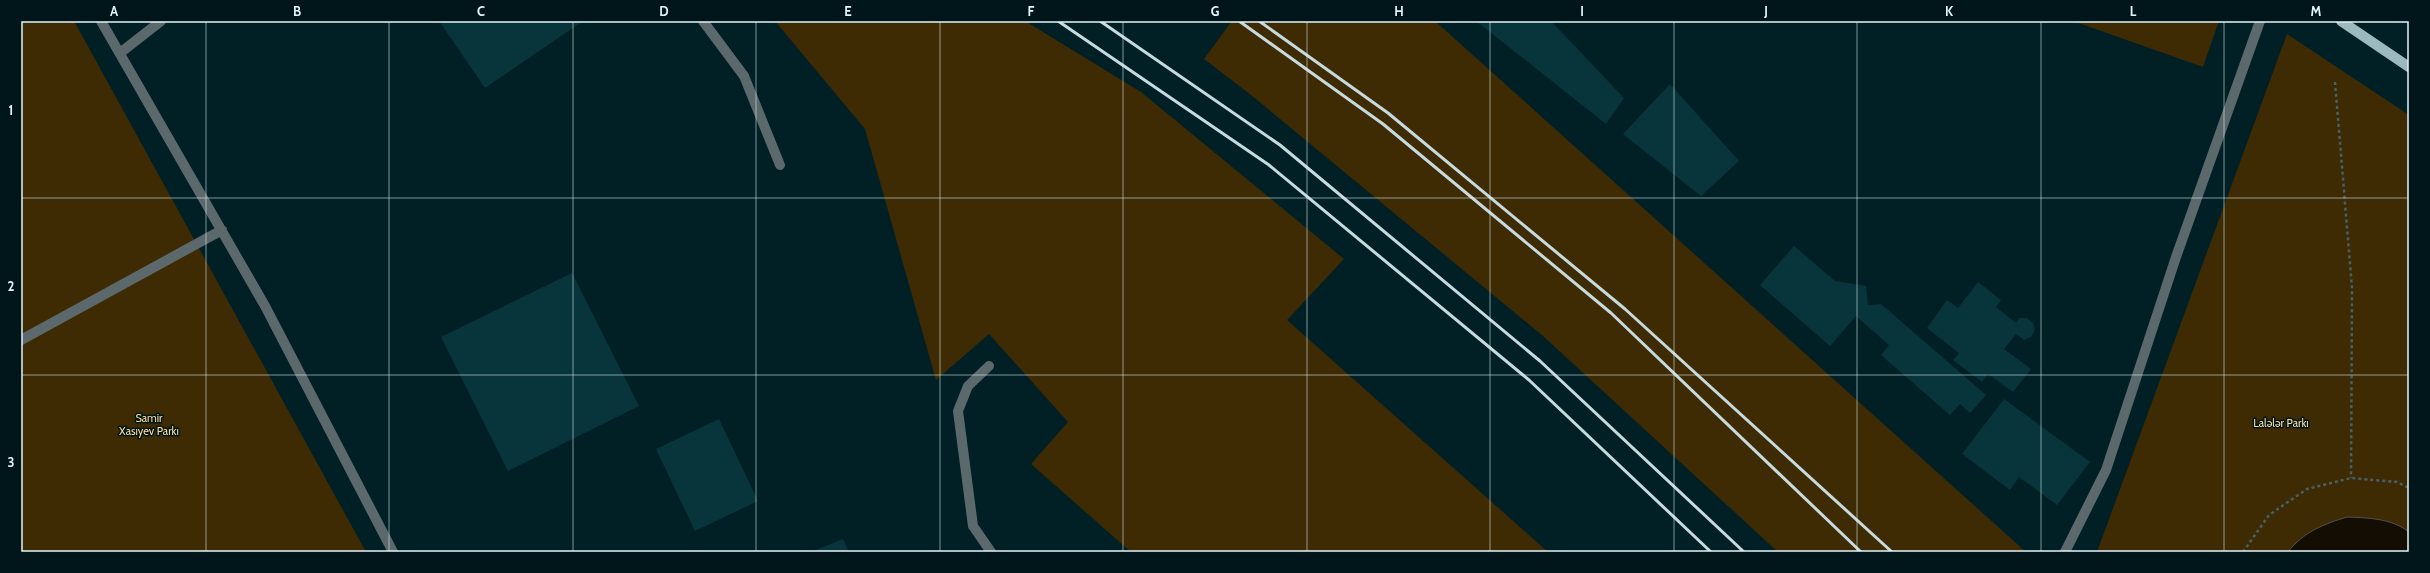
<svg xmlns="http://www.w3.org/2000/svg" width="2430" height="573" font-family="Cabin,sans-serif">
	<rect width="100%" height="100%" fill="#012026"/>
	<path fill="#3e2b03" d="M 21,21 L 74,21 L 366,552 L 21,552 Z
		M 775,21 L 1025,21 L 1141,92 L 1344,259 L 1287,320 L 1548,552 L 1131,552 L 1031,464 L 1068,422 L 989,334 L 936,380 L 865,129 Z
		M 1232,21 L 1435,21 L 2026,552 L 1778,552 L 1543,336 L 1251,95 L 1204,59 Z
		M 2073,21 L 2219,21 L 2203,67 Z
		M 2287,34 L 2409,115 L 2409,552 L 2097,552 Z"/>
	<path fill="#130d03" stroke="#52534d" d="M 2347,517 C 2368,518 2391,518 2409,532 L 2409,552 L 2288,552 C 2303,532 2324,524 2347,517 Z"/>
	<path fill="#08353c" d="M 439,21 L 583,21 L 485,88 Z
		M 1476,21 L 1551,21 L 1624,98 L 1606,124 Z
		M 1670,84 L 1739,161 L 1701,196 L 1623,134 Z
		M 1794,246 L 1835,281 L 1866,286 L 1868,305 L 1881,304 L 1986,395 L 1970,413 L 1960,404 L 1950,415 L 1881,355 L 1889,345 L 1856,316 L 1830,346 L 1760,285 Z
		M 572,273 L 639,406 L 508,471 L 441,337 Z
		M 1978,282 L 2001,300 L 1996,307 L 2016,323 L 2020,318 L 2027,318 L 2033,323 L 2035,330 L 2031,337 L 2024,340 L 2016,334 L 2004,349 L 2031,369 L 2013,392 L 1988,374 L 1982,382 L 1953,360 L 1959,353 L 1927,328 L 1947,300 L 1958,308 Z
		M 2004,399 L 2090,462 L 2057,505 L 2019,477 L 2010,490 L 1962,454 Z
		M 719,419 L 758,501 L 695,531 L 656,449 Z
		M 843,539 L 849,552 L 811,552 Z"/>
	<g fill="none" stroke-linecap="round" stroke-linejoin="round">
		<path stroke="#476167" stroke-width="2.5" stroke-dasharray="3 3" stroke-linecap="butt" d="M 2335,82 L 2352,288 L 2351,478
			M 2243,552 L 2269,515 L 2307,489 L 2351,478 L 2397,482 L 2409,488"/>
		<path stroke="#5c696c" stroke-width="10" d="M 101,21 L 265,306 L 393,552
			M 703,21 L 744,76 L 780,165
			M 120,53 L 161,21
			M 21,340 L 222,230
			M 989,366 L 968,386 L 958,411 L 973,526 L 991,552
			M 2065,552 L 2106,470 L 2176,257 L 2260,21"/>
		<path stroke="#9cb9be" stroke-width="10" d="M 2341,21 L 2409,67"/>
		<path stroke="#c7dade" stroke-width="3" d="M 1058,21 L 1269,165 L 1529,380 L 1711,552
			M 1100,21 L 1280,145 L 1540,361 L 1744,552
			M 1239,21 L 1383,124 L 1611,313 L 1861,552
			M 1259,21 L 1388,113 L 1625,309 L 1892,552"/>
	</g>
	<path fill="none" stroke="#e4f5f9" stroke-width="1" stroke-opacity="0.55" d="M 206,21 L 206,552M 389,21 L 389,552M 573,21 L 573,552M 756,21 L 756,552M 940,21 L 940,552M 1123,21 L 1123,552M 1307,21 L 1307,552M 1490,21 L 1490,552M 1674,21 L 1674,552M 1857,21 L 1857,552M 2041,21 L 2041,552M 2224,21 L 2224,552M 21,198 L 2409,198M 21,375 L 2409,375"/>
	<g text-anchor="middle" dominant-baseline="central" stroke-width="3" stroke-linejoin="round" paint-order="stroke">
		<g font-size="11" fill="#fedc9c" stroke="#01161a">
			<text x="149" y="418">Samir<tspan x="149" dy="13">Xasıyev Parkı</tspan></text>
			<text x="2281" y="423">Lalələr Parkı</text>
		</g>
	</g>
	<rect width="2430" height="573" fill="none" stroke="#01161a" stroke-width="44"/>
	<rect x="22" y="22" width="2386" height="529" fill="none" stroke="#e4f5f9" stroke-width="1.5"/>
	<g font-size="13" text-anchor="middle" font-weight="bold" fill="#e4f5f9">
		<text x="114" y="16">A</text>
		<text x="297" y="16">B</text>
		<text x="481" y="16">C</text>
		<text x="664" y="16">D</text>
		<text x="848" y="16">E</text>
		<text x="1031" y="16">F</text>
		<text x="1215" y="16">G</text>
		<text x="1399" y="16">H</text>
		<text x="1582" y="16">I</text>
		<text x="1766" y="16">J</text>
		<text x="1949" y="16">K</text>
		<text x="2133" y="16">L</text>
		<text x="2316" y="16">M</text>
		<text x="11" y="115">1</text>
		<text x="11" y="291">2</text>
		<text x="11" y="467">3</text>
	</g>
</svg>
